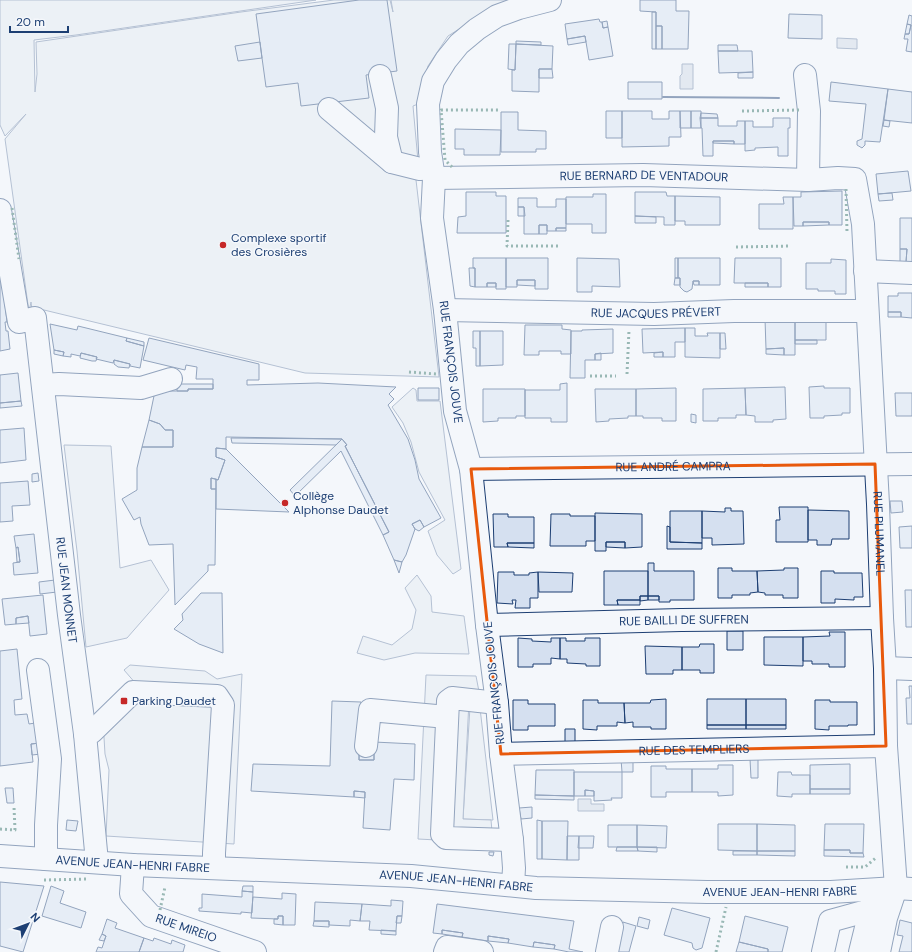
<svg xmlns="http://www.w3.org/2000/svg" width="912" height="952" font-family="'DM Sans',sans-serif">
	<rect width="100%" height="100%" fill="#f4f7fb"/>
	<path fill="#e3e9f0" stroke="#687fa3" d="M 0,0 L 316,0 L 76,35 L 34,40 L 35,92 L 37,74 L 36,42 L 241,12 L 334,0 L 390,0 L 393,12 L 391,0 L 510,0 L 483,14 L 448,36 L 428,66 L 418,104 L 413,106 L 418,161 L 416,180 L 439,377 L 305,373 L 44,310 L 32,310 L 31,302 L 29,312 L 5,139 L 26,114 L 5,136 L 0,125 Z
		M 413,388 L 416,390 L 417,401 L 440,401 L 461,569 L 453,574 L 437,555 L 428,531 L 445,520 L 419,472 L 411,442 L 403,423 L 392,407 Z
		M 417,575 L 431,596 L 432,612 L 464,616 L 469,654 L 415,653 L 384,660 L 357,653 L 363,636 L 392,645 L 412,629 L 416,610 L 405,588 Z
		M 470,707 L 480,708 L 493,820 L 463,819 Z"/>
	<path fill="#e3e8f0" stroke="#687fa3" d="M 64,445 L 111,446 L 120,568 L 151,560 L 169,590 L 127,638 L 86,647 L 77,551 Z
		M 130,665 L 205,671 L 217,679 L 242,674 L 234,844 L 106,836 L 109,770 L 105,754 L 103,721 L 137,685 L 124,670 Z
		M 426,675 L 476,676 L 481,702 L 469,701 L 463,819 L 491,820 L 493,843 L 418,839 Z"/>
	<path fill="#cfd7e4" stroke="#687fa3" d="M 837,38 L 857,39 L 857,49 L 837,48 Z
		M 682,64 L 693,64 L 693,89 L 680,89 L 680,76 L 682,74 Z
		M 578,799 L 591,799 L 591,804 L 604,804 L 604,811 L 578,811 Z"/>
	<path fill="#d5e0f0" stroke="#1d3f73" d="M 359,0 L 387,0 L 397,71 L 366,75 L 369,98 L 301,106 L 298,83 L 266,87 L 256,14 Z
		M 640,0 L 676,0 L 676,11 L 689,11 L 688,49 L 662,49 L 662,26 L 656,26 L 656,12 L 640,11 Z
		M 652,12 L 656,12 L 656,49 L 652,49 Z
		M 789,14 L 822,15 L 822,39 L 788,38 Z
		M 909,15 L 912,16 L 912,52 L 906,51 L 908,39 L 904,39 L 905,34 L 909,34 L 911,25 L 907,24 Z
		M 599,19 L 600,22 L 602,22 L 603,28 L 608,27 L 613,56 L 589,60 L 585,36 L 567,39 L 565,24 Z
		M 607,21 L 608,27 L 603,28 L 602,22 Z
		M 907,24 L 911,25 L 909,34 L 905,34 Z
		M 656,26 L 662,26 L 662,49 L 656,49 Z
		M 585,36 L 586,42 L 568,45 L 567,39 Z
		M 516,41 L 541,42 L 541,45 L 516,44 Z
		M 260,42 L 262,58 L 238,61 L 235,46 Z
		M 509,44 L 516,44 L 515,70 L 508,69 Z
		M 516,44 L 553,46 L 552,69 L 539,69 L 539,92 L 512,91 L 512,70 L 515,70 Z
		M 718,45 L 737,45 L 738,51 L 718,51 Z
		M 718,51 L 752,51 L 753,72 L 719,73 Z
		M 539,69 L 552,69 L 553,78 L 539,78 Z
		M 753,72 L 753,78 L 738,78 L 738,73 Z
		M 628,82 L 662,82 L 662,99 L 628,99 Z
		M 831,82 L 888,89 L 880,142 L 865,141 L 865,145 L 862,148 L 857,145 L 857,141 L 862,139 L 866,104 L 829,101 Z
		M 888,89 L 912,92 L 912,123 L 884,120 Z
		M 606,111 L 622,111 L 622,138 L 606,138 Z
		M 622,111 L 652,111 L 652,119 L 669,119 L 669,111 L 680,111 L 681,137 L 669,137 L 669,146 L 622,147 Z
		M 680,111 L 691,111 L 691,128 L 680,128 Z
		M 691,111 L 701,111 L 701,128 L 691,128 Z
		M 501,112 L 518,112 L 518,130 L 546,131 L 546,149 L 536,149 L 536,152 L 501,152 Z
		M 701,113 L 717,114 L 718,118 L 700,118 Z
		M 700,118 L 718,118 L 718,126 L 737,126 L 737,121 L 745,121 L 745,144 L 734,144 L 734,141 L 713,141 L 713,156 L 703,156 L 702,128 L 701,128 Z
		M 773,118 L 790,118 L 790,128 L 788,128 L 788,156 L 778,156 L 778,147 L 755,148 L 755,150 L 745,151 L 745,121 L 753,121 L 753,127 L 773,127 Z
		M 884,120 L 890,121 L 889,127 L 883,126 Z
		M 455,129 L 501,130 L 500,155 L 464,155 L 464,149 L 455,149 Z
		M 713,141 L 734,141 L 734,144 L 713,143 Z
		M 908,171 L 911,191 L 878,194 L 876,174 Z
		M 842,191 L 842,225 L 829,225 L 829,222 L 803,222 L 803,226 L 794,226 L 793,197 L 801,197 L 801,192 Z
		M 466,192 L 496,192 L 496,196 L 506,196 L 506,233 L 457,233 L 458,217 L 466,216 Z
		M 635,192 L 666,192 L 667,196 L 675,196 L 675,225 L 664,225 L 664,217 L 635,216 Z
		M 892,193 L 893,200 L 879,201 L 878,194 Z
		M 593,194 L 606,194 L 606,233 L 592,233 L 592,224 L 566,224 L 566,197 L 593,197 Z
		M 675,196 L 720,197 L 720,225 L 685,225 L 685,221 L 675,221 Z
		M 783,197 L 793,197 L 793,229 L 759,229 L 759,204 L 784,204 Z
		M 518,198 L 537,198 L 537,207 L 556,207 L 556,199 L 566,199 L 566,228 L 556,228 L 556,231 L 547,231 L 547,225 L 539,225 L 539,234 L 524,234 L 524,207 L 518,207 Z
		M 518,207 L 524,207 L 525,216 L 518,216 Z
		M 635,216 L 656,217 L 656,223 L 635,223 Z
		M 900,218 L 912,218 L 912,262 L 906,262 L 907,249 L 900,249 Z
		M 803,222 L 829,222 L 829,225 L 803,226 Z
		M 539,225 L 547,225 L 547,234 L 539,234 Z
		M 556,228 L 566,228 L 566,231 L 556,231 Z
		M 900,249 L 907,249 L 906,262 L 900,262 Z
		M 473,258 L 506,258 L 506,289 L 496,289 L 496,283 L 487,283 L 487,287 L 475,287 L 475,268 L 473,268 Z
		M 506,258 L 548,258 L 548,289 L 535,289 L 535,280 L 517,280 L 517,287 L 506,287 Z
		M 577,258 L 619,259 L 620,287 L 592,286 L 592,292 L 577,292 Z
		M 675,258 L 678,258 L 678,278 L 675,278 Z
		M 678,258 L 720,258 L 720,285 L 699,285 L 699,281 L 693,281 L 692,289 L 687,292 L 684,291 L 680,287 L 680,278 L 678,278 Z
		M 735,258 L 781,258 L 781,287 L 768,287 L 768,283 L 734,283 Z
		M 831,259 L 846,260 L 846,294 L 835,294 L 835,291 L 818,291 L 818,289 L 806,289 L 806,263 L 831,263 Z
		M 0,261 L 7,322 L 5,322 L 6,331 L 8,331 L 10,349 L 0,351 Z
		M 469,268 L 475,268 L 475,287 L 470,286 Z
		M 675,278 L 680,278 L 680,285 L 674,285 Z
		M 517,280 L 535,280 L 535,286 L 517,285 Z
		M 693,281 L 699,281 L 699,285 L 694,285 Z
		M 487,283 L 496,283 L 496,287 L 487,287 Z
		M 745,283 L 768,283 L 768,287 L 745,287 Z
		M 898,293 L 912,293 L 912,318 L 901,317 L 901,312 L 888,312 L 888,296 L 898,296 Z
		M 888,312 L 901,312 L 901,317 L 888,317 Z
		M 765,319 L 795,319 L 795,355 L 784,355 L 784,348 L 766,349 Z
		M 795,319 L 826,319 L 826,340 L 795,340 Z
		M 50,324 L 77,330 L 78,326 L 127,338 L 126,341 L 144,346 L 140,368 L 130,366 L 130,364 L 114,360 L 113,363 L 96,359 L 97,357 L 81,353 L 80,356 L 71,354 L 71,357 L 63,356 L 64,352 L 54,350 Z
		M 525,325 L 562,325 L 562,329 L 571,330 L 571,354 L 561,354 L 561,351 L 539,351 L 539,355 L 524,355 Z
		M 685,328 L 695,328 L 695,336 L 708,336 L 707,333 L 720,333 L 720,358 L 685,357 Z
		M 685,328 L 685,342 L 675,342 L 675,357 L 663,357 L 663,352 L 643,353 L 642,329 Z
		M 613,329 L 613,353 L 595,354 L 595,360 L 585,360 L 585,378 L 570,378 L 571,331 L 582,331 L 582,330 Z
		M 473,331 L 480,331 L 480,366 L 476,366 L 476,348 L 473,348 Z
		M 480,331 L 503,331 L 503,365 L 480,366 Z
		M 720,333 L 725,333 L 726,349 L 720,349 Z
		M 127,338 L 144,342 L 144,346 L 126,341 Z
		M 149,338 L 259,364 L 259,380 L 247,380 L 247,385 L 318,383 L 396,387 L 389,394 L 394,399 L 388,405 L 408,439 L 415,460 L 419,479 L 441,518 L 424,527 L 420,520 L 412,524 L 415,529 L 406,555 L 402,562 L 394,560 L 383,535 L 389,532 L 345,446 L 347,445 L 342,439 L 226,437 L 226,449 L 216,448 L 216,457 L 225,460 L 218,480 L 211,478 L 211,489 L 216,489 L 215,565 L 208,565 L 208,571 L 175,605 L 173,544 L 149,545 L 141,524 L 140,517 L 134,520 L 122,499 L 137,490 L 137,468 L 142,447 L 173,447 L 173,430 L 165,430 L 160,424 L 149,420 L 155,391 L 188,391 L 188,389 L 213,389 L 213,379 L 196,379 L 197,367 L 186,365 L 185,370 L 143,360 Z
		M 795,340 L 817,340 L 817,344 L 795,344 Z
		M 784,348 L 784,355 L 766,354 L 766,349 Z
		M 54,350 L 64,352 L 63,356 L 54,354 Z
		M 663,352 L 663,357 L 654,357 L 654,353 Z
		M 81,353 L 97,357 L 96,361 L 92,361 L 80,358 Z
		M 601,353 L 601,360 L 595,360 L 595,354 Z
		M 114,360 L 130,364 L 129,368 L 118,367 L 114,364 Z
		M 18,373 L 21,401 L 0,403 L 0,375 Z
		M 567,383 L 567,422 L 551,422 L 551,418 L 525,418 L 525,390 L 560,390 L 560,384 Z
		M 177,384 L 213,384 L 213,389 L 188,389 L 188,391 L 177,391 Z
		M 824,386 L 824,388 L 850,388 L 850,413 L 842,413 L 842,415 L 824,416 L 824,418 L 810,418 L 809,387 Z
		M 785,387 L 786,419 L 773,420 L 773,422 L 755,422 L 755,416 L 746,415 L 745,388 Z
		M 418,388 L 439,388 L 439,400 L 418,400 Z
		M 676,388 L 676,421 L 662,421 L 662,418 L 643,418 L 643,416 L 636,416 L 636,389 Z
		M 745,388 L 746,415 L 736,415 L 736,418 L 718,418 L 718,421 L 703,421 L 703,389 Z
		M 483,389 L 525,389 L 525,416 L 516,416 L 516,418 L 498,418 L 498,421 L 483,422 Z
		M 595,389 L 636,389 L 636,416 L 628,416 L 628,418 L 609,419 L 609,421 L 596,422 Z
		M 895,393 L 912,393 L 912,416 L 896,416 Z
		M 21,401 L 22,406 L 0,408 L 0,403 Z
		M 691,414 L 696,415 L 696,423 L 691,422 Z
		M 149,420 L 160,424 L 165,430 L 173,430 L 173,447 L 142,447 Z
		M 24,428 L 26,460 L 0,463 L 0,430 Z
		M 231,438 L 342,439 L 336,445 L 232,443 Z
		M 342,439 L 347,445 L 345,446 L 389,532 L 383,535 L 341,451 L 295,496 L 290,490 Z
		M 216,448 L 226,449 L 289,512 L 216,509 L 216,479 L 218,480 L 225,460 L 216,457 Z
		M 38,473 L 39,481 L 32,482 L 32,474 Z
		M 211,478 L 216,479 L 216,489 L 211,489 Z
		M 28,481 L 30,505 L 12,506 L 13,521 L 0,522 L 0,483 Z
		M 890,501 L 902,501 L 903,512 L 891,513 Z
		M 779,507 L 808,507 L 808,542 L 776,542 L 776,520 L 780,520 Z
		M 725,508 L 731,508 L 731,511 L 743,511 L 744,544 L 712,545 L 712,538 L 702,538 L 702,511 L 725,512 Z
		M 808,510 L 849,511 L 849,539 L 832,539 L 831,545 L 817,545 L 817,540 L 808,540 Z
		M 670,511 L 702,511 L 702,543 L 670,542 Z
		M 595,513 L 642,514 L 642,547 L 625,548 L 625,542 L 606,542 L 606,551 L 595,551 Z
		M 493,514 L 508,514 L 508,517 L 534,517 L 534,543 L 507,543 L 508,547 L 494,547 Z
		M 551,514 L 570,514 L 570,516 L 595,516 L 595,541 L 586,541 L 586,546 L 550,546 Z
		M 420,520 L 424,527 L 419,531 L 415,529 L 412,524 Z
		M 667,526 L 670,527 L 670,542 L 702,543 L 702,549 L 667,549 Z
		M 912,526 L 912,548 L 900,548 L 899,527 Z
		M 34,534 L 38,573 L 14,575 L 13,563 L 20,562 L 18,547 L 16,548 L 14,536 Z
		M 606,542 L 625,542 L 625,548 L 606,547 Z
		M 507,543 L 534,543 L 534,548 L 508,547 Z
		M 18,547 L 20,562 L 17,562 L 16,548 Z
		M 394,560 L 402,562 L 399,573 Z
		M 648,563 L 654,563 L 654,571 L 694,571 L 694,600 L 670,600 L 670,602 L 659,602 L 659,596 L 648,596 Z
		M 718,568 L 732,568 L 732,571 L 757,571 L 758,592 L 750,593 L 750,595 L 732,595 L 732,598 L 718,598 Z
		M 784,568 L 798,568 L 798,598 L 783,598 L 783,595 L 765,595 L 765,593 L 758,592 L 757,571 L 784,570 Z
		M 604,571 L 648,571 L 648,596 L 640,596 L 640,600 L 617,600 L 618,605 L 604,605 Z
		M 821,571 L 834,571 L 834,573 L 862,573 L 863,597 L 854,597 L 854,600 L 835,599 L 835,603 L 821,603 Z
		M 498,572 L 514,572 L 514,575 L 529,575 L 529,573 L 538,572 L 538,598 L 530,598 L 530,608 L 515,608 L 516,600 L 512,600 L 513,604 L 497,603 Z
		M 538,572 L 573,573 L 572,592 L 539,592 Z
		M 55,580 L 57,592 L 40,594 L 39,582 Z
		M 905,590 L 912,590 L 912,627 L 906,627 Z
		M 201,593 L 222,593 L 223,653 L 199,644 L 174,629 L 183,620 L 182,614 Z
		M 43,595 L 47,634 L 30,636 L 28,616 L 16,618 L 16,624 L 5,625 L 2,599 Z
		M 640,596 L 648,596 L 648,600 L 640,601 Z
		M 648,596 L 659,596 L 659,600 L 648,600 Z
		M 617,600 L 640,600 L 640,605 L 618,605 Z
		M 28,616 L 29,623 L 16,624 L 16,618 Z
		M 727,631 L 743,631 L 743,650 L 727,650 Z
		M 829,632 L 845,632 L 845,667 L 829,667 L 829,664 L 812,664 L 812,661 L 803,661 L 803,637 L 830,636 Z
		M 764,637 L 803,637 L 803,666 L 764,665 Z
		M 518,638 L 532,639 L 532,641 L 551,642 L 551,638 L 560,638 L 560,659 L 551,658 L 551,664 L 533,664 L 533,667 L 518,667 Z
		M 560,638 L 566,638 L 566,641 L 585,641 L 585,638 L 600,638 L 600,666 L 586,666 L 586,664 L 567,663 L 567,659 L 560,659 Z
		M 700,644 L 714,644 L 714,673 L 700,673 L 700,670 L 682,670 L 682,647 L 699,647 Z
		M 645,646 L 682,647 L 682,670 L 673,670 L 673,674 L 646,674 Z
		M 17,649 L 22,699 L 14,700 L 15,715 L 27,714 L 29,724 L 35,723 L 40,743 L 31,744 L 33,762 L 0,766 L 0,651 Z
		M 909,686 L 912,686 L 912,724 L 907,724 L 906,698 L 910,698 Z
		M 666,699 L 666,729 L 651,729 L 651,727 L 633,727 L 633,722 L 625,723 L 624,703 L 650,703 L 651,700 Z
		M 707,699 L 746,699 L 746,725 L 707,725 Z
		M 746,699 L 786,699 L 786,725 L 746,725 Z
		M 513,700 L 528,700 L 528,704 L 555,704 L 555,726 L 528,726 L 528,730 L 513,730 Z
		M 583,700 L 598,700 L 598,703 L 624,703 L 625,723 L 617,722 L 617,726 L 597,726 L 597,730 L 583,729 Z
		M 815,700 L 830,700 L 830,702 L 857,702 L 857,725 L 848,725 L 848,726 L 829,726 L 829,730 L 815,729 Z
		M 332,701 L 361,702 L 359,760 L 374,760 L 374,742 L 415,744 L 414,780 L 394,779 L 390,830 L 363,828 L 365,792 L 354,791 L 354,797 L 251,791 L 253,764 L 330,766 Z
		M 707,725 L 746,725 L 746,729 L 707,729 Z
		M 746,725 L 786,725 L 786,729 L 746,729 Z
		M 565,729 L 575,729 L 575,745 L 565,745 Z
		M 40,743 L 41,754 L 32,755 L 31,744 Z
		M 359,749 L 374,750 L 374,760 L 359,760 Z
		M 621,759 L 633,759 L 633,772 L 622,772 Z
		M 750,759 L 758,759 L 758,778 L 751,778 Z
		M 850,764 L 850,789 L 810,789 L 810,765 Z
		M 718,765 L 733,765 L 733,795 L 718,796 L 718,792 L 692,792 L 692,769 L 718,769 Z
		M 651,766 L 666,766 L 666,769 L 692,769 L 692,792 L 666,792 L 666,797 L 651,797 Z
		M 536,770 L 574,770 L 574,796 L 535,795 Z
		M 574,772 L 622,772 L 622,798 L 611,798 L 612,800 L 594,801 L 594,791 L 585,790 L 585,796 L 574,796 Z
		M 778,772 L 791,772 L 792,775 L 810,775 L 810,794 L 792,794 L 792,797 L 777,796 Z
		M 5,788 L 13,788 L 14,803 L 7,803 Z
		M 810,789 L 850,789 L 850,794 L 810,794 Z
		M 585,790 L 594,791 L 594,796 L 585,796 Z
		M 354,791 L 365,792 L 365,798 L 354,797 Z
		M 535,795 L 574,796 L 574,800 L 535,799 Z
		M 532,807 L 532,818 L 521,819 L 519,808 Z
		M 67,820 L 78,821 L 76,831 L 66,830 Z
		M 537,820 L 542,821 L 542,859 L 537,859 Z
		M 542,821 L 568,821 L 567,860 L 542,859 Z
		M 718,824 L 757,824 L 757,851 L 718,850 Z
		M 757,824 L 795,825 L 795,851 L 757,851 Z
		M 825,824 L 864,824 L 863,853 L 850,853 L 850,850 L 824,850 Z
		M 608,825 L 637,825 L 637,847 L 608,847 Z
		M 637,825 L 667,826 L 666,848 L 637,847 Z
		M 567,836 L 579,836 L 579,860 L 567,860 Z
		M 579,836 L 594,836 L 593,848 L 578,848 Z
		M 617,847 L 637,847 L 638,851 L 616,851 Z
		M 637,847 L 657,847 L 657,852 L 638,851 Z
		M 824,850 L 850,850 L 850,853 L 863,853 L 864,857 L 824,856 Z
		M 733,851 L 757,851 L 757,855 L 733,855 Z
		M 757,851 L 795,851 L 795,856 L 757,855 Z
		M 489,852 L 494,852 L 493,856 L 489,855 Z
		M 0,882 L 44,886 L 23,952 L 0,946 Z
		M 51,886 L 64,891 L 60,903 L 86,912 L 81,928 L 42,916 Z
		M 243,886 L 253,886 L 253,892 L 242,891 Z
		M 242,891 L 253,892 L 252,913 L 241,912 L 241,914 L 199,911 L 199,908 L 202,908 L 202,894 L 242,897 Z
		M 282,893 L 296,894 L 295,925 L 283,925 L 283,916 L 278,916 L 278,919 L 251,918 L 253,897 L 282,899 Z
		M 391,900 L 403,901 L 402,916 L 397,916 L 396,931 L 369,930 L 370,921 L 360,921 L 362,904 L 391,906 Z
		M 315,902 L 362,904 L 360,921 L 350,920 L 350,926 L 329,925 L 329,921 L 314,921 Z
		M 437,904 L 574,921 L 569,949 L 583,952 L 569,952 L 554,949 L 555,945 L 534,942 L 533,947 L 508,943 L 509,939 L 488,936 L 488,941 L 462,937 L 463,933 L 442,930 L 442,934 L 433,933 Z
		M 672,908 L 710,918 L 702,948 L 696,950 L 693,948 L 692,943 L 664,935 Z
		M 278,916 L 283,916 L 283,925 L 274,924 L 274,919 L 278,919 Z
		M 397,916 L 402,916 L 401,923 L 396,923 Z
		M 745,916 L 788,927 L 782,952 L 768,952 L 768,949 L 739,942 Z
		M 639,917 L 650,920 L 648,929 L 637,926 Z
		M 107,919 L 117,923 L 115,928 L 144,938 L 139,952 L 96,952 L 98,947 L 102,948 L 106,936 L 102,934 Z
		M 900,920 L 912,923 L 912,952 L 899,952 L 903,936 L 897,935 Z
		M 314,921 L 329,921 L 329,927 L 313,926 Z
		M 623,922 L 636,926 L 629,952 L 616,952 Z
		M 381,930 L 396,931 L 396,935 L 381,934 Z
		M 442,930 L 463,933 L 462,937 L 442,934 Z
		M 102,934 L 106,936 L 104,941 L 99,940 Z
		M 488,936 L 509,939 L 508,943 L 488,941 Z
		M 144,938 L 153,941 L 154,938 L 171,944 L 172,940 L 185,945 L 183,952 L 139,952 Z
		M 534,942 L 555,945 L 554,949 L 533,947 Z
		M 739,942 L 768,949 L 768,952 L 736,952 Z"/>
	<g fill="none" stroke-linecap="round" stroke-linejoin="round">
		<defs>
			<g id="minor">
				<path d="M 805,75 L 809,111 L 808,180"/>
				<path d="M 380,76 L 387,108 L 386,137 L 392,162"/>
				<path d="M 329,109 L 392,162 L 420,169 L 432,168"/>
				<path id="s1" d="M 434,178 L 643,175 L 808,180 L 838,178 L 855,179 L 863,224 L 878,504 L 882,618 L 885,668 L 886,746 L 896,888 L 886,918 L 879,952"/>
				<path id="s2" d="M 0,210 L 19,322 L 35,318 L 69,615 L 85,734 L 97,862"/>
				<path d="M 865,271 L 912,273"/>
				<path id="s3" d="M 445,310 L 654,314 L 734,311 L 867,311"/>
				<path d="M 43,385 L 59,384 L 141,388 L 171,379"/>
				<path id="s4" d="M 471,469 L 912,464"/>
				<path id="s5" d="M 487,625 L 681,620 L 882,618"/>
				<path d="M 885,668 L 912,669"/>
				<path d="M 38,670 L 50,759 L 46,825 L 46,859"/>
				<path d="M 497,703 L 452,698 L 448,701 L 442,834 L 446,838 L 512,840"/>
				<path d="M 85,734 L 92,732 L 133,692 L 217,696 L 223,705 L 214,853 L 214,867"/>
				<path d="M 366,746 L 370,710 L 447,717"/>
				<path id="s6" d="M 501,754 L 886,746"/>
				<path id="s7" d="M 133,865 L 131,894 L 151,916 L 255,952"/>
				<path d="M 513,885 L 514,868 L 512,840 L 501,754 L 497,703 L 487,625 L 471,469 L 455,411 L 445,310 L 432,218 L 434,178 L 430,152 L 428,104 L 433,81 L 446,60 L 459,44 L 477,29 L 497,16 L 519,8 L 550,0"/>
				<path d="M 445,952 L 447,947 L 482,952"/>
				<path d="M 607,952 L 612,927"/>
				<path d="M 823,952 L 830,921 L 870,910"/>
				<path d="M 860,952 L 873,899"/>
			</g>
			<g id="major">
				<path id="s8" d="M 0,856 L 133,865 L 411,876 L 536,888 L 707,892 L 831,892 L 896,888 L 912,889"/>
			</g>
		</defs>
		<use href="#minor" stroke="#1d3f73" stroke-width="24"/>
		<use href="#major" stroke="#1d3f73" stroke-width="24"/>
		<use href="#minor" stroke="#f4f7fb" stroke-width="22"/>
		<use href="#major" stroke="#f4f7fb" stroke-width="22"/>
		<path stroke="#2c6c60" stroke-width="3" stroke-dasharray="2 3" stroke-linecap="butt" d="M 742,111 L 801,110
			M 452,167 L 445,160 L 441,110 L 498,110
			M 846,189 L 847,233
			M 12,208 L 19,259
			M 508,220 L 507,246 L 560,246
			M 736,247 L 791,246
			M 409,372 L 436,374
			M 627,374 L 629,330
			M 590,376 L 616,376
			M 0,829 L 15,830 L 14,807
			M 846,867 L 865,867 L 877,857
			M 44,880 L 88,879
			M 160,910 L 165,887
			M 716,952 L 726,907"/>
		<path stroke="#1d3f73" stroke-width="2" d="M 663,97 L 779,98"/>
	</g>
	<path d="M0 0H912V952H0ZM 875,464 L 886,746 L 501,754 L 471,469 Z" fill="#f4f7fb" fill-opacity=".55" fill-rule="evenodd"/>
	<path fill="none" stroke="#e8590c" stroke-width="3" stroke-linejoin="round" d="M 875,464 L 886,746 L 501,754 L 471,469 Z"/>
	<g fill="#c62828" stroke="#f4f7fb" stroke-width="1.5">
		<circle cx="223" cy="245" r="4"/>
		<circle cx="285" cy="503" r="4"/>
		<rect x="120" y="697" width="8" height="8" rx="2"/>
	</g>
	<g text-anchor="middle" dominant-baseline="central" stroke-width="3" stroke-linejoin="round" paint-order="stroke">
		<g font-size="12" fill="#1d3f73" stroke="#f4f7fb">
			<text stroke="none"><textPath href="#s1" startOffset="210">RUE BERNARD DE VENTADOUR</textPath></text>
			<text stroke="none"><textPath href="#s3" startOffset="211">RUE JACQUES PRÉVERT</textPath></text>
			<text transform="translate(451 362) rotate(83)">RUE FRANÇOIS JOUVE</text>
			<text stroke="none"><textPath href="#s4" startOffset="202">RUE ANDRÉ CAMPRA</textPath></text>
			<text stroke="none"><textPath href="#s1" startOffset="777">RUE PLUMANEL</textPath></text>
			<text stroke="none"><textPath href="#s2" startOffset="404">RUE JEAN MONNET</textPath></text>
			<text stroke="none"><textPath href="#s5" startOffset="197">RUE BAILLI DE SUFFREN</textPath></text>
			<text transform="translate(494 683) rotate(-96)">RUE FRANÇOIS JOUVE</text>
			<text stroke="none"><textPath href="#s6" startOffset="193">RUE DES TEMPLIERS</textPath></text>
			<text stroke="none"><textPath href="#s8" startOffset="133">AVENUE JEAN-HENRI FABRE</textPath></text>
			<text stroke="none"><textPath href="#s8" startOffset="457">AVENUE JEAN-HENRI FABRE</textPath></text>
			<text stroke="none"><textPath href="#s8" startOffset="781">AVENUE JEAN-HENRI FABRE</textPath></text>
			<text stroke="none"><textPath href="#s7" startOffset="96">RUE MIREIO</textPath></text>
		</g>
		<g font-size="12" fill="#1d3f73" stroke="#f4f7fb" text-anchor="start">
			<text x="231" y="238">Complexe sportif<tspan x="231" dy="14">des Crosières</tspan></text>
			<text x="293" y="496">Collège<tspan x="293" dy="14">Alphonse Daudet</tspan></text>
			<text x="132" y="701">Parking Daudet</text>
		</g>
	</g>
	<g transform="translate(28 924) rotate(48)" stroke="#f4f7fb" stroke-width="3" paint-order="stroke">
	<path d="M0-3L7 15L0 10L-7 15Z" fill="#1d3f73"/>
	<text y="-6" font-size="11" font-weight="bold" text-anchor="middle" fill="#1d3f73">N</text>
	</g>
	<path d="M10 26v6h58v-6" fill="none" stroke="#1d3f73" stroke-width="2"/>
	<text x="16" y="26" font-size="12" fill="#1d3f73" stroke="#f4f7fb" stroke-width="3" paint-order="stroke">20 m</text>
</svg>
